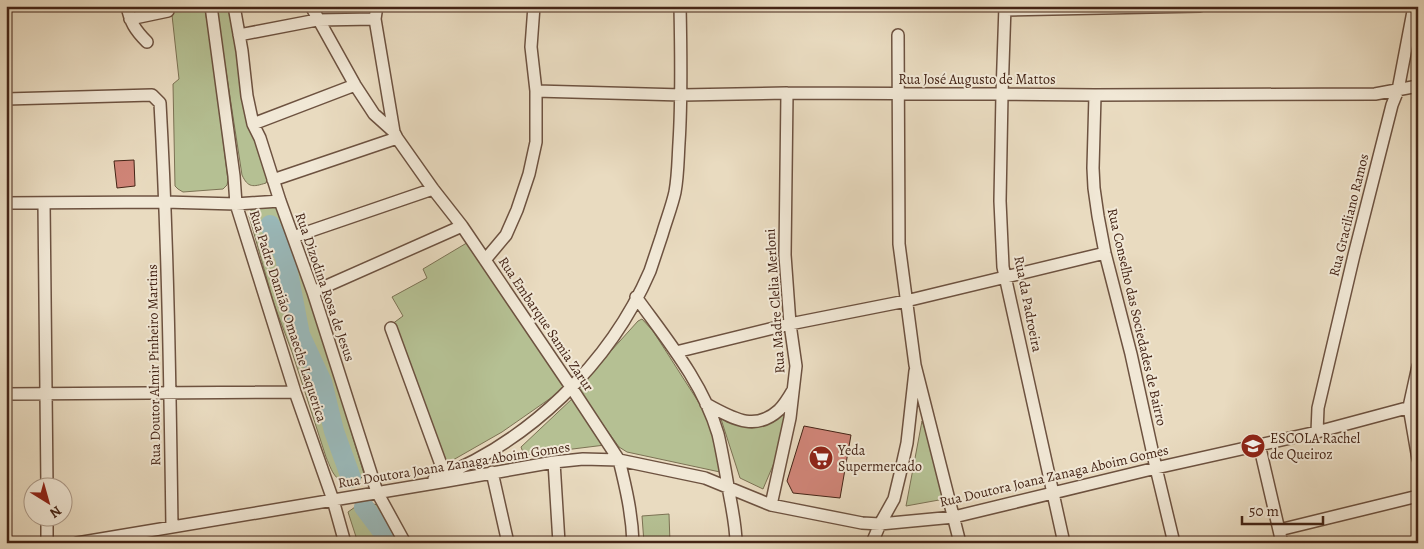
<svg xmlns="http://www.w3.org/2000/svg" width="1424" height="549" font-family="Alegreya,serif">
	<rect width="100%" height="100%" fill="#e9dbc0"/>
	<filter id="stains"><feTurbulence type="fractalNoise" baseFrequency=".004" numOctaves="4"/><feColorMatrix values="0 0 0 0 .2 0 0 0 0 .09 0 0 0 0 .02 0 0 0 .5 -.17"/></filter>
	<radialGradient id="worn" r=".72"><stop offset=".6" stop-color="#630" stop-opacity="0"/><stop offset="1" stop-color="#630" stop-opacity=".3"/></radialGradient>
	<path fill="#b5c093" stroke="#7c7254" d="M 171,6 L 204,6 L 210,36 L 228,180 L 227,185 L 223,189 L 183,192 L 178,189 L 175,186 L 173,84 L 179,79 Z
		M 216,6 L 230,6 L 268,175 L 266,183 C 253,187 248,188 242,175 Z
		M 257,206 L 277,207 L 309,294 L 318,327 L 330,361 L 364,474 L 359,481 C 336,485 334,476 326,457 L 292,352 L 274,304 L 249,216 L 251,210 Z
		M 470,241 L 568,386 L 502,432 L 439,468 L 388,327 L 403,316 L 392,297 L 427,278 L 423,269 Z
		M 642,319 L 653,331 L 703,409 L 717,446 L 720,472 L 627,452 L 619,447 L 579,391 L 580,387 L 583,382 L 638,321 Z
		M 574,397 L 605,445 L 524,455 L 521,447 Z
		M 789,407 L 777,456 L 763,489 L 740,478 L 721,419 L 746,426 Z
		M 922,421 L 950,498 L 906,506 Z
		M 368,503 L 378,505 L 399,543 L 358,543 L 348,512 L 355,507 Z
		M 669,514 L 670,543 L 644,543 L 642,516 Z"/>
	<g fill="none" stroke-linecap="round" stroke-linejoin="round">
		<path stroke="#9ab9ba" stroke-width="20" d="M 270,225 L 285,257 L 300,335 L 322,382 L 334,431 L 351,478
			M 364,507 L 391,543"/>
	</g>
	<path fill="#d08578" stroke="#442416" d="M 134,160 L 135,186 L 117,188 L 114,161 Z
		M 804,426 L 851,435 L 840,498 L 793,493 L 787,481 Z"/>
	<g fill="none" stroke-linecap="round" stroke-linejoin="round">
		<defs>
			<path id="minor" d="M 127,6 C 130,22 135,30 147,42
				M 211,6 L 234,176 L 236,204 L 295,392 L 333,500 L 345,543
				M 234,6 L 242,51 L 247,96 L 253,124 L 260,138 L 280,201 L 313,292 L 377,492 L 405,543
				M 311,6 L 355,85 L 374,114 L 394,132
				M 377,6 L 375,19 L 394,132 L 397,138 L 433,189 L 462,226 L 571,387 L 619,460 C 626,488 632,514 633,543
				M 1005,6 L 1002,94 L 1000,201 L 1003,267 L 1064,543
				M 1006,10 L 1200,6
				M 130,19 L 168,11
				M 239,35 L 317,20 L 375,19
				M 898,35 L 899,244 L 915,365 L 960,543
				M 536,91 L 682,95 L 787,93 L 1002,94 L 1095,95 L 1375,94 L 1418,86
				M 1095,95 L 1093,168 L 1094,188 L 1098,216 L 1105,253 L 1131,354 L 1156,468 L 1174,543
				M 6,99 L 152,95 L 160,103 C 168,244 170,385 172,527
				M 253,124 L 355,85
				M 273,180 L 397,138
				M 6,203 L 165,202 L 236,204 L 280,201
				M 44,203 L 47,486
				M 293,237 L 433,189
				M 485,260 L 506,235 L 517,210 L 529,174 L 536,142 L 536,91 L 531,47 L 534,6
				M 313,292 L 462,226
				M 636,297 C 667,340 703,383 718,434 C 722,451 725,469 728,486 C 731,505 736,524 736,543
				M 391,328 L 447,481
				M 676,352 L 790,324 L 906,301 L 1105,253
				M 1418,366 L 1409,407 L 1418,459
				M 6,394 L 295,392
				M 706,404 C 731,417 754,433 779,410 C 785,404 789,397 793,390
				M 1317,432 L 1318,408 L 1354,255 L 1392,105 L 1398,90 L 1414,6
				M 1259,444 L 1282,543
				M 554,462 L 559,543
				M 492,472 L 508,543
				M 434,479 C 528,443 610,364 650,271 C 654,259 658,247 662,235 C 666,221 672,206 675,192 C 678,176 678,159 679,143 C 682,97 681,52 680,6
				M 771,505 L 790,418 L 796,366 L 790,324 L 785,255 L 787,93
				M 47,516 L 47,543
				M 1279,530 L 1418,496
				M 77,543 L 447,481 L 554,462 L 583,459 L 619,460 L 705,478 L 771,505 L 862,523 L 880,524 L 954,517 L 1156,468 L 1317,432 L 1418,405
				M 872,543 L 880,524 L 894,499 L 901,470 L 907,443 L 915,371"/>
		</defs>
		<use href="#minor" stroke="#6d5240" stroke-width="14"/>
		<use href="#minor" stroke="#f1e8d6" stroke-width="11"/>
	</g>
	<defs>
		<symbol id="school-disc" viewBox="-11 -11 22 22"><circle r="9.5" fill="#8f2418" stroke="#f1e8d6"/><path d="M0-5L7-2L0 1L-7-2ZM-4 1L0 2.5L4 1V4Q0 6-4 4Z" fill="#fff"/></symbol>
		<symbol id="supermarket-disc" viewBox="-11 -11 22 22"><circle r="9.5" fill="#8f2418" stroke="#f1e8d6"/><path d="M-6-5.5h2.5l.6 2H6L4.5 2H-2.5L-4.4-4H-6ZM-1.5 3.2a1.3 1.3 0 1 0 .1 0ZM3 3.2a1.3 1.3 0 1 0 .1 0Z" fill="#fff"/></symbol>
	</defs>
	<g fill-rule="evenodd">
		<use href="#school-disc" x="1239" y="432" width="28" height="28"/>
		<use href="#supermarket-disc" x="807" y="444" width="28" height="28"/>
	</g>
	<g text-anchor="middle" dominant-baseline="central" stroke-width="4" stroke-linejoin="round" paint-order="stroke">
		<g font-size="14" fill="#442416" stroke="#f1e8d6">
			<text x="977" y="79">Rua José Augusto de Mattos</text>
			<text transform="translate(1349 215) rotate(-76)">Rua Graciliano Ramos</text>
			<text transform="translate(325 287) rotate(71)">Rua Dizodina Rosa de Jesus</text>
			<text transform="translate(775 301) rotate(-94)">Rua Madre Clelia Merloni</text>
			<text transform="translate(1028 304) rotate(79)">Rua da Padroeira</text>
			<text transform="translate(288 316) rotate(72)">Rua Padre Damião Omaeche Laquerica</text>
			<text transform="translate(1137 317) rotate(77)">Rua Conselho das Sociedades de Bairro</text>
			<text transform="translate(546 324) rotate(56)">Rua Embarque Samia Zarur</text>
			<text transform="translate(154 365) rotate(-91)">Rua Doutor Almir Pinheiro Martins</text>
			<text transform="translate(454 465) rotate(-9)">Rua Doutora Joana Zanaga Aboim Gomes</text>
			<text transform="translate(1054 476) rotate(-13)">Rua Doutora Joana Zanaga Aboim Gomes</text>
		</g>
		<g font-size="14" fill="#442416" stroke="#f1e8d6" text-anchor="start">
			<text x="1270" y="438">ESCOLA Rachel<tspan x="1270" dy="16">de Queiroz</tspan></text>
			<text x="838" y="450">Yeda<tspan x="838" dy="16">Supermercado</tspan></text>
		</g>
	</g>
	<rect width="1424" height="549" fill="none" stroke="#e9dbc0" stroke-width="25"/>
	<rect x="8" y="8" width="1409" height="534" fill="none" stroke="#442416" stroke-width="2.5"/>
	<rect x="12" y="12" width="1399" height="524" fill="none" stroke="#442416"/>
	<g transform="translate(48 502) rotate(143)"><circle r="24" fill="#f1e8d6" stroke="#ac9a89"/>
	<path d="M0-4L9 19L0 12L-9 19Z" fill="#8f2418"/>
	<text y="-8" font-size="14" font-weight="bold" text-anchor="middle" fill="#442416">N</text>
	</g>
	<path d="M1242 516v8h81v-8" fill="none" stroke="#442416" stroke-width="2.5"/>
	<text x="1249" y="516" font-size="15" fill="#442416" stroke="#f1e8d6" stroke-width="4" paint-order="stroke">50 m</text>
	<rect width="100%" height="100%" filter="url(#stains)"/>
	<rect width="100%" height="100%" fill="url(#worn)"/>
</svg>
